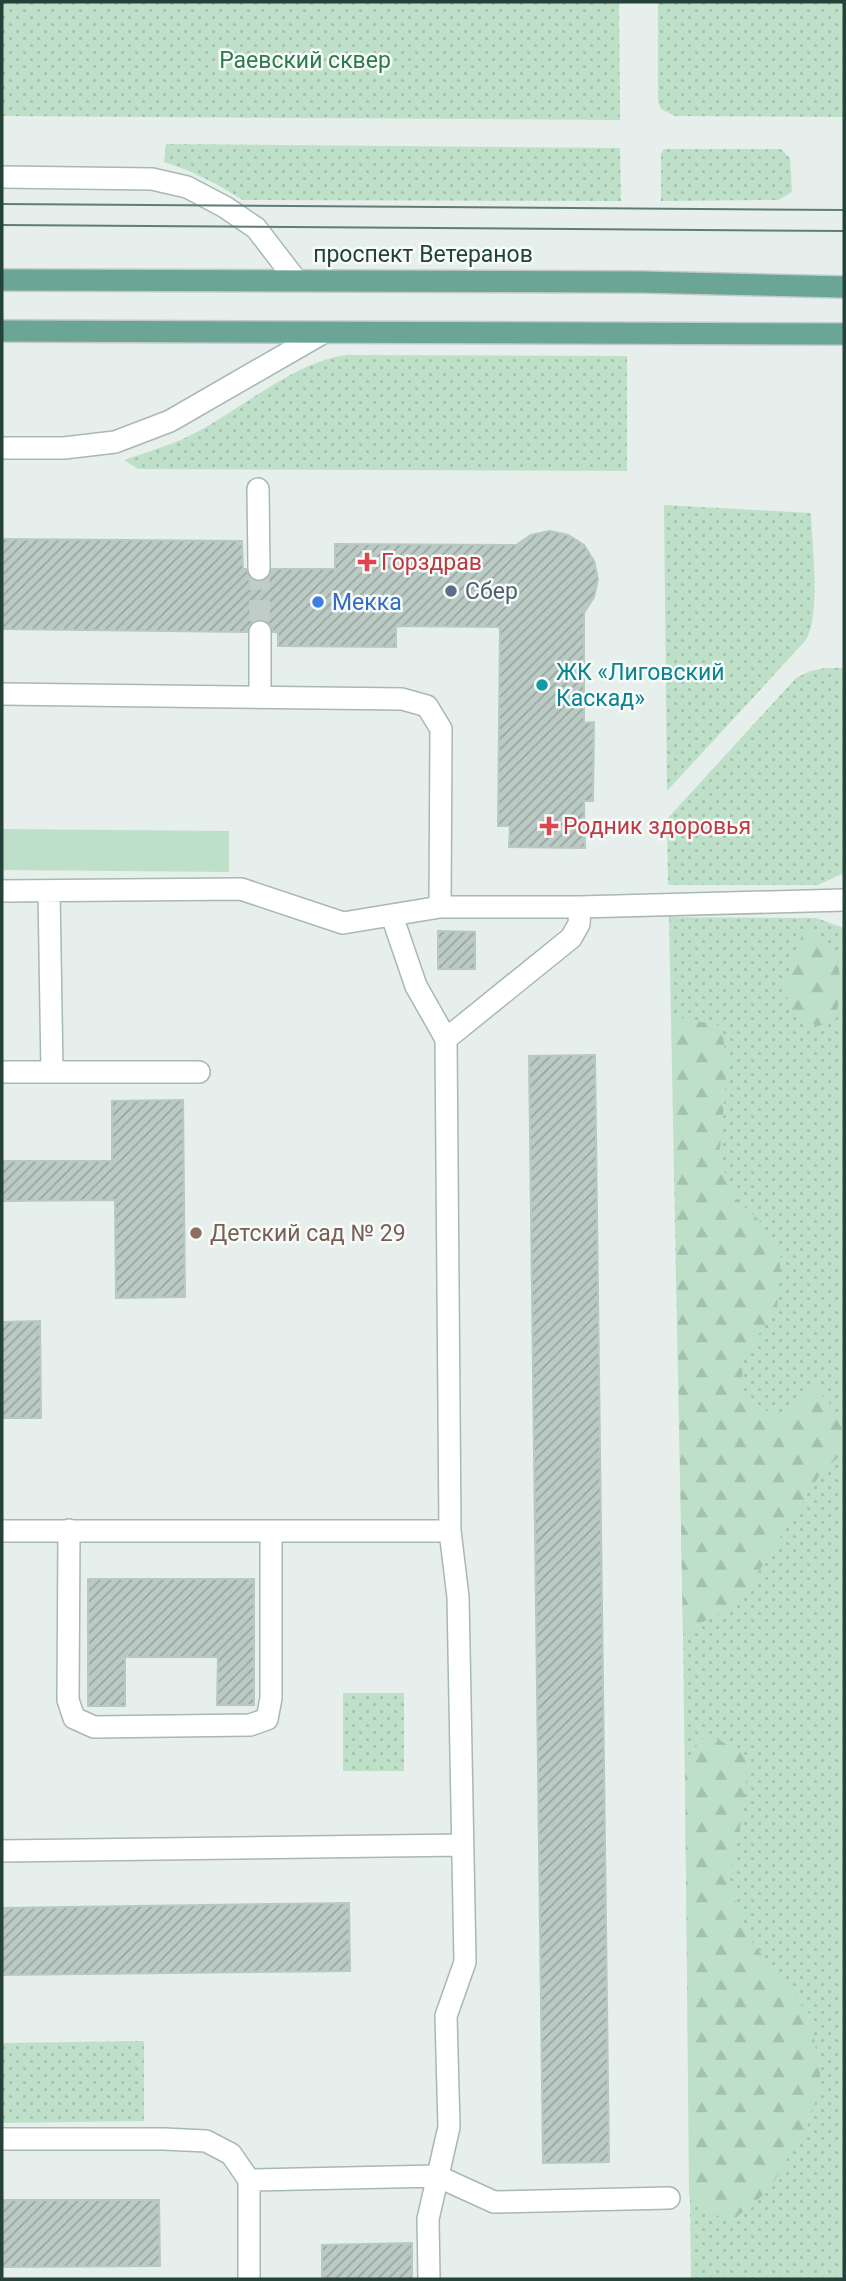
<svg xmlns="http://www.w3.org/2000/svg" width="846" height="2281" font-family="Roboto,sans-serif">
	<defs>
		<pattern id="grass-dots" width="8" height="8" patternUnits="userSpaceOnUse" patternTransform="scale(1.75)"><rect width="8" height="8" fill="#bfe0c8"/><path d="M2 2h.1M6 6h.1" fill="none" stroke="#a4c1ad" stroke-width="1.8" stroke-linecap="round"/></pattern>
		<pattern id="forest-firs" width="22" height="20" patternUnits="userSpaceOnUse" patternTransform="scale(1.75)"><rect width="22" height="20" fill="#bfe0c8"/><path d="M5 1l3.5 6h-7zM16 11l3.5 6h-7z" fill="#a4c1ad"/></pattern>
		<pattern id="building-hatch" width="6" height="6" patternUnits="userSpaceOnUse" patternTransform="scale(1.75)"><rect width="6" height="6" fill="#bbcac4"/><path d="M-1 1l2-2M0 6l6-6M5 7l2-2" fill="none" stroke="#98a6a0"/></pattern>
	</defs>
	<rect width="100%" height="100%" fill="#e6efeb"/>
	<path fill="url(#grass-dots)" d="M 2,2 L 619,2 L 620,120 L 2,116 Z
		M 658,2 L 844,2 L 844,117 L 675,116 L 661,109 L 658,102 Z
		M 166,144 L 620,148 L 621,201 L 243,200 C 217,184 193,171 164,162 Z
		M 664,149 L 781,149 L 790,158 L 792,192 L 778,200 L 661,201 L 661,153 Z
		M 347,355 L 627,356 L 627,471 L 138,469 L 124,460 C 144,453 165,447 185,438 C 235,415 293,361 347,355 Z
		M 664,505 L 811,513 C 812,546 821,613 806,640 L 667,791 Z
		M 826,668 L 844,668 L 844,873 L 818,885 L 668,885 L 667,819 L 796,678 L 810,671 Z
		M 669,917 L 816,918 L 844,928 L 844,2279 L 691,2279 L 683,1632 Z
		M 343,1693 L 404,1693 L 404,1771 L 343,1771 Z
		M 144,2041 L 144,2121 L 2,2123 L 2,2043 Z"/>
	<path fill="url(#forest-firs)" d="M 803,932 C 846,936 843,984 835,1022 L 818,1026 L 792,1012 L 784,987 Z
		M 672,1016 L 722,1026 L 727,1068 L 719,1159 L 737,1200 L 759,1220 L 781,1253 L 777,1309 L 743,1356 L 742,1397 L 783,1420 L 815,1387 C 837,1413 844,1415 844,1451 L 819,1476 L 738,1604 L 683,1632 Z
		M 710,1735 L 749,1757 L 742,1817 L 729,1882 L 746,1933 L 779,1979 L 810,2015 L 821,2080 L 810,2121 L 768,2191 L 733,2220 L 708,2213 L 689,2196 L 685,1762 L 701,1740 Z"/>
	<path fill="#bfe0c8" d="M 2,829 L 229,831 L 229,872 L 2,870 Z"/>
	<path fill="url(#building-hatch)" stroke="#b8c9c2" stroke-width="2" d="M 550,531 L 568,535 L 584,545 L 594,561 L 598,579 L 594,597 L 584,613 L 584,723 L 594,722 L 593,801 L 584,801 L 585,848 L 509,847 L 510,826 L 498,826 L 500,627 L 396,626 L 396,647 L 278,646 L 278,632 L 273,632 L 271,625 L 261,619 L 253,621 L 247,632 L 2,629 L 2,539 L 242,541 L 243,569 L 246,569 L 252,580 L 260,582 L 270,576 L 272,569 L 335,569 L 335,544 L 516,545 L 531,535 Z
		M 438,931 L 475,932 L 475,969 L 438,969 Z
		M 595,1055 L 609,2162 L 543,2163 L 529,1056 Z
		M 183,1100 L 185,1297 L 116,1298 L 115,1200 L 2,1201 L 2,1161 L 112,1161 L 112,1101 Z
		M 40,1321 L 41,1418 L 2,1418 L 2,1322 Z
		M 88,1579 L 254,1579 L 254,1705 L 217,1705 L 218,1657 L 125,1657 L 125,1706 L 88,1706 Z
		M 349,1903 L 350,1971 L 2,1975 L 2,1908 Z
		M 2,2200 L 159,2200 L 160,2266 L 2,2267 Z
		M 412,2243 L 412,2279 L 322,2279 L 322,2245 Z"/>
	<g fill="none" stroke-linecap="round" stroke-linejoin="round">
		<path stroke="#bfccc8" stroke-width="21" stroke-dasharray="21 10" stroke-linecap="butt" d="M 259,569 L 260,632"/>
		<defs>
			<path id="minor" d="M 2,177 L 152,179 L 187,187 L 225,207 L 256,228 L 296,280
				M 2,448 L 64,448 L 115,442 L 170,421 L 321,334
				M 258,489 L 259,569
				M 260,632 L 260,697
				M 2,694 L 402,699 L 427,706 L 441,729 L 440,907 L 580,907 L 844,900
				M 2,891 L 241,889 L 343,923 L 440,907
				M 49,891 L 52,1071
				M 392,916 L 416,986 L 446,1039 L 450,1531 L 458,1597 L 465,1962 L 446,2016 L 449,2127 L 428,2219 L 429,2279
				M 446,1039 L 571,938 L 579,924 L 580,907
				M 2,1072 L 199,1072
				M 69,1530 L 68,1700 L 74,1718 L 94,1727 L 250,1725 L 267,1719 L 271,1698 L 271,1531
				M 2,1531 L 450,1531
				M 2,1851 L 462,1845
				M 2,2139 L 164,2139 L 206,2141 L 231,2154 L 249,2180 L 249,2279
				M 249,2180 L 437,2176 L 494,2202 L 669,2198"/>
			<path id="major" d="M 2,280 L 642,282 L 844,287
				M 2,331 L 844,334"/>
		</defs>
		<use href="#minor" stroke="#a8b8b2" stroke-width="24"/>
		<use href="#major" stroke="#c2cac8" stroke-width="24"/>
		<use href="#minor" stroke="#fff" stroke-width="21"/>
		<use href="#major" stroke="#6aa596" stroke-width="21"/>
		<path stroke="#5f7d75" stroke-width="2" d="M 2,204 L 844,210
			M 2,225 L 844,231"/>
	</g>
	<g fill="#e0444e" stroke="#f7fbf9" stroke-width="2.5">
		<path d="M363.5 551.5h7v7h7v7h-7v7h-7v-7h-7v-7h7z"/>
		<path d="M545.5 815.5h7v7h7v7h-7v7h-7v-7h-7v-7h7z"/>
	</g>
	<circle fill="#5c6f8a" stroke="#f7fbf9" stroke-width="2.5" cx="451" cy="591" r="7"/>
	<circle fill="#3f7fe0" stroke="#f7fbf9" stroke-width="2.5" cx="318" cy="602" r="7"/>
	<circle fill="#0f9aa8" stroke="#f7fbf9" stroke-width="2.5" cx="542" cy="685" r="7"/>
	<circle fill="#8d6e63" stroke="#f7fbf9" stroke-width="2.5" cx="196" cy="1233" r="7"/>
	<g text-anchor="middle" dominant-baseline="central" stroke-width="5" stroke-linejoin="round" paint-order="stroke">
		<g font-size="23" fill="#2d7a4b" stroke="#f7fbf9">
			<text x="305" y="60">Раевский сквер</text>
		</g>
		<g font-size="23" fill="#24423a" stroke="#f7fbf9">
			<text x="423" y="254">проспект Ветеранов</text>
		</g>
		<g font-size="23" fill="#be3a42" stroke="#f7fbf9" text-anchor="start">
			<text x="381" y="562">Горздрав</text>
			<text x="563" y="826">Родник здоровья</text>
		</g>
		<g font-size="23" fill="#4e5e75" stroke="#f7fbf9" text-anchor="start">
			<text x="465" y="591">Сбер</text>
		</g>
		<g font-size="23" fill="#366cbe" stroke="#f7fbf9" text-anchor="start">
			<text x="332" y="602">Мекка</text>
		</g>
		<g font-size="23" fill="#0d838f" stroke="#f7fbf9" text-anchor="start">
			<text x="556" y="672">ЖК «Лиговский<tspan x="556" dy="26">Каскад»</tspan></text>
		</g>
		<g font-size="23" fill="#785e54" stroke="#f7fbf9" text-anchor="start">
			<text x="210" y="1233">Детский сад № 29</text>
		</g>
	</g>
	<rect width="846" height="2281" fill="none" stroke="#24423a" stroke-width="7"/>
</svg>
